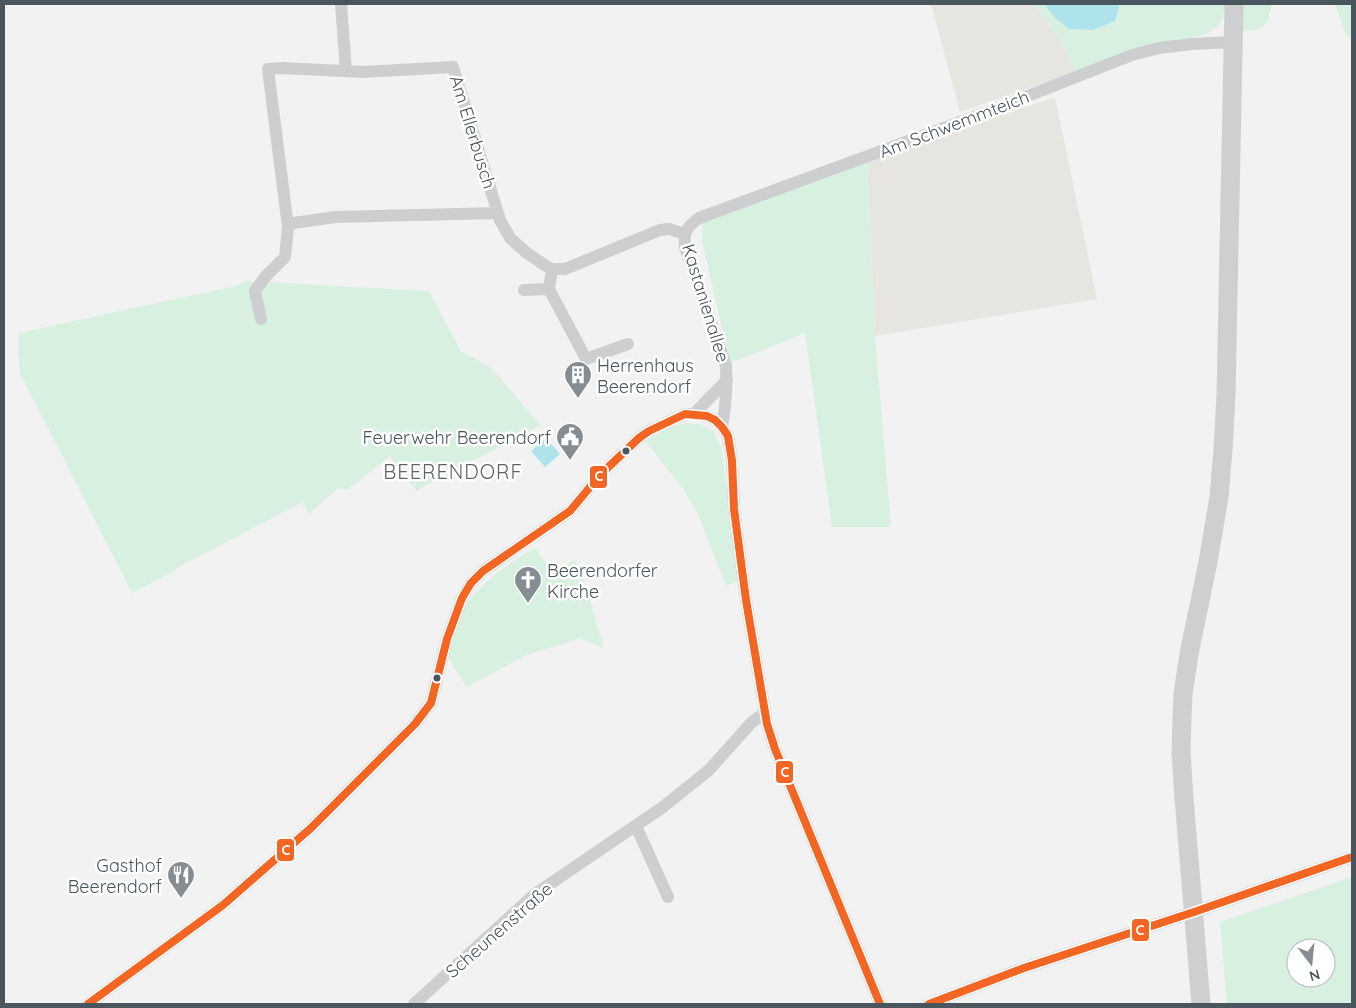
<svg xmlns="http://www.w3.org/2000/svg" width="1356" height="1008" font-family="Quicksand,sans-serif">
	<rect width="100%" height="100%" fill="#f3f2f2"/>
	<path fill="#e7e5e0" d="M 931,4 L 1033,4 L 1059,38 L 1076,72 L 960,112 Z
		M 1055,97 L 1097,299 L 875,336 L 867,160 Z"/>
	<path fill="#d8f0e0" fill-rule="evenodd" d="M 1033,4 L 1044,4 L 1054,17 L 1119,7 L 1117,4 L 1225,4 C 1224,20 1220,27 1205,34 L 1076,72 L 1059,38 Z
		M 1241,4 L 1273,4 C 1269,9 1270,14 1268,20 C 1263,31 1251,31 1241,31 Z
		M 1335,4 L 1352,4 L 1352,36 L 1348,38 L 1345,33 Z
		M 867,160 L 875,336 L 891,527 L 832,527 L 805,333 L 730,363 L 702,241 L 702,222 Z
		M 248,281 L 429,291 L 461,351 L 490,367 L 541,425 L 416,491 L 390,456 L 349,489 L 337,489 L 309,514 L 303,502 L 182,565 L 169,574 L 132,593 L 20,373 L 18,353 L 19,333 L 235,286 Z
		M 686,423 L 700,424 L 714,431 L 722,451 L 738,581 L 726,586 L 697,512 L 681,486 L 645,441 L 674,426 Z
		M 535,548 L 553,573 L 574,560 L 580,568 L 604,648 L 578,638 L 576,640 L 526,655 L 467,687 C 461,678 452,668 449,657 C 447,650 452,639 454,632 C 458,624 460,614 465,607 C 476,586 514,559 535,548 Z
		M 1352,877 L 1352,1004 L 1227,1004 L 1220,922 ZM 1296,948 L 1326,948 L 1326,978 L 1296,978 Z"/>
	<path fill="#aee3ec" d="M 1044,4 L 1117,4 L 1119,7 L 1115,21 L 1093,30 L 1069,29 L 1054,17 Z
		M 546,438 L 560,454 L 545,467 L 531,451 Z"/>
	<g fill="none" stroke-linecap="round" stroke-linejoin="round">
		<path stroke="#ccced0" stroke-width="12" d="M 341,4 L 346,71
			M 288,227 L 294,223 L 335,217 L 498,213
			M 552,269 L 549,289 L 586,359 L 628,344
			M 524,290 L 549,289
			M 261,319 L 255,291 L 265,277 L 285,257 L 288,227 L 268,69 L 283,68 L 363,72 L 453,67 L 500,220 L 510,238 L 527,253 L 546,266 L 552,269 L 565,269 L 660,230 L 669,229 L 685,234
			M 694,414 L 727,380
			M 722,427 C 726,406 727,386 726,366 L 685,247 C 683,232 687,227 699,218 L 982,114 L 1132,55 L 1159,48 L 1192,44 L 1233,42
			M 636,826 L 668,897
			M 88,1004 L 223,905 L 311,828 L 415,724 L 431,703 L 447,639 L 462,598 L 471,583 L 483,571 L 570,511 L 600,475 L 639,438 L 649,431 L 685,414 L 694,414 L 707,416 L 715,420 L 722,427 L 728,436 L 732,461 L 734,509 L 746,600 L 767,724 L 775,749 L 880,1004
			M 414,1004 L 535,894 L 663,807 L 709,770 L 752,722 L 765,713
			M 929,1004 L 1024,968 L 1194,912 L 1352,857"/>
		<path stroke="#cdcfd1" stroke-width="19" d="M 1201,1004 L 1184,798 L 1181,753 L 1182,718 L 1183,694 L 1189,654 L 1208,562 L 1219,497 L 1223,450 L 1226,395 L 1234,4"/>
		<defs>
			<path id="bus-1" d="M 88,1004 L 223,905 L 311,828 L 415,724 L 431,703 L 447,639 L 462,598 L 471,583 L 483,571 L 570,511 L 600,475 L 639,438 L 649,431 L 685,414 L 707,416 L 715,420 L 722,427 L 728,436 L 732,461 L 734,509 L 746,600 L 767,724 L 775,749 L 880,1004
				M 929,1004 L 1024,968 L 1194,912 L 1352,857"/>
		</defs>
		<use href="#bus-1" stroke="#fff" stroke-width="11"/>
		<use href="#bus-1" stroke="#f26522" stroke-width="8"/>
	</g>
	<defs>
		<symbol id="building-pin" viewBox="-11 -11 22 30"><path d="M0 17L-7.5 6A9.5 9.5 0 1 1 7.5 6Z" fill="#858d92" stroke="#fff"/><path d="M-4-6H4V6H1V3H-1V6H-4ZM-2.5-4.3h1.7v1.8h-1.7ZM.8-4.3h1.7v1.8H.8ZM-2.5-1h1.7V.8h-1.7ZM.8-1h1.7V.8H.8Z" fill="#fff"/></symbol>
		<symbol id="civic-pin" viewBox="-11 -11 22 30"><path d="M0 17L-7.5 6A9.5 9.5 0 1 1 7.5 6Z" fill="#858d92" stroke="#fff"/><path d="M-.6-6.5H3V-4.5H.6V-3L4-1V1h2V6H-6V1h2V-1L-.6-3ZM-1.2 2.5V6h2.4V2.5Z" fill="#fff"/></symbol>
		<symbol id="church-pin" viewBox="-11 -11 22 30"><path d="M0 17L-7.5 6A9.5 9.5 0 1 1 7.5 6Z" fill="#858d92" stroke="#fff"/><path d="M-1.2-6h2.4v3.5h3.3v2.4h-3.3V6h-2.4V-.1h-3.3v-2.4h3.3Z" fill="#fff"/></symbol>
		<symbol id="restaurant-pin" viewBox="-11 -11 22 30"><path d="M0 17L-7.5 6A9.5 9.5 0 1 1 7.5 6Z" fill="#858d92" stroke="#fff"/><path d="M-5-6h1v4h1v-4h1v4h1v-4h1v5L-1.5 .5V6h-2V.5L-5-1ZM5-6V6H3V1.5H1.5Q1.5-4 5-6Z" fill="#fff"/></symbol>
	</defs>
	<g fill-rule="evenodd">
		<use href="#building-pin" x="562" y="359" width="32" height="43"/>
		<use href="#civic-pin" x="554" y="421" width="32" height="43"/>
		<use href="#church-pin" x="512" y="564" width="32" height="43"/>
		<use href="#restaurant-pin" x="165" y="859" width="32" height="43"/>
	</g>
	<g fill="#4a565e" stroke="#fff" stroke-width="2">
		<circle cx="626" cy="451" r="4.5"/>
		<circle cx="437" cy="678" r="4.5"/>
	</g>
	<g text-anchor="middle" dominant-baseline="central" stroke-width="5" stroke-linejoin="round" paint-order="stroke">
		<g font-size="18" fill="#4a565e" stroke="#fff">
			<text transform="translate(954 124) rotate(-21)">Am Schwemmteich</text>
			<text transform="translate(473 132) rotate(73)">Am Ellerbusch</text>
			<text transform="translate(706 303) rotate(73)">Kastanienallee</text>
			<text transform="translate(499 930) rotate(-41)">Scheunenstraße</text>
		</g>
		<g font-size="18" fill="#4a565e" stroke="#fff" text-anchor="start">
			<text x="597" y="365">Herrenhaus<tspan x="597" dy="21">Beerendorf</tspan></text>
			<text x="551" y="437" text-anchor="end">Feuerwehr Beerendorf</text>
			<text x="547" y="570">Beerendorfer<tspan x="547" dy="21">Kirche</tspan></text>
			<text x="162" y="865" text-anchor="end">Gasthof<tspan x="162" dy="21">Beerendorf</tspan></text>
		</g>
		<g font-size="20" letter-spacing="1" fill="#5e6266" stroke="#fff">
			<text x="453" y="471">BEERENDORF</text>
		</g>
	</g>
	<g stroke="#fff" stroke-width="2">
		<rect x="589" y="465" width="19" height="24" rx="5" fill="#f26522"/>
		<rect x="775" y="760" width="19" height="24" rx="5" fill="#f26522"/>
		<rect x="276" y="838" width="19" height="24" rx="5" fill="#f26522"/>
		<rect x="1131" y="918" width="19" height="24" rx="5" fill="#f26522"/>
	</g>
	<g font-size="14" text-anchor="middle" font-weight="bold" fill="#fff">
		<text x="599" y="481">C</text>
		<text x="785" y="777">C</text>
		<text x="286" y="855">C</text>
		<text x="1140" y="935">C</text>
	</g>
	<rect width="1356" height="1008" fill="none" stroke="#4a565e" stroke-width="10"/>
	<g transform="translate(1311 963) rotate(164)"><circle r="24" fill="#ffffff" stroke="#b7bbbf"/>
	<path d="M0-4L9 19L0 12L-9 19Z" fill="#858d92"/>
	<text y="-8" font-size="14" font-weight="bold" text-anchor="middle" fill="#4a565e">N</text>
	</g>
</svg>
